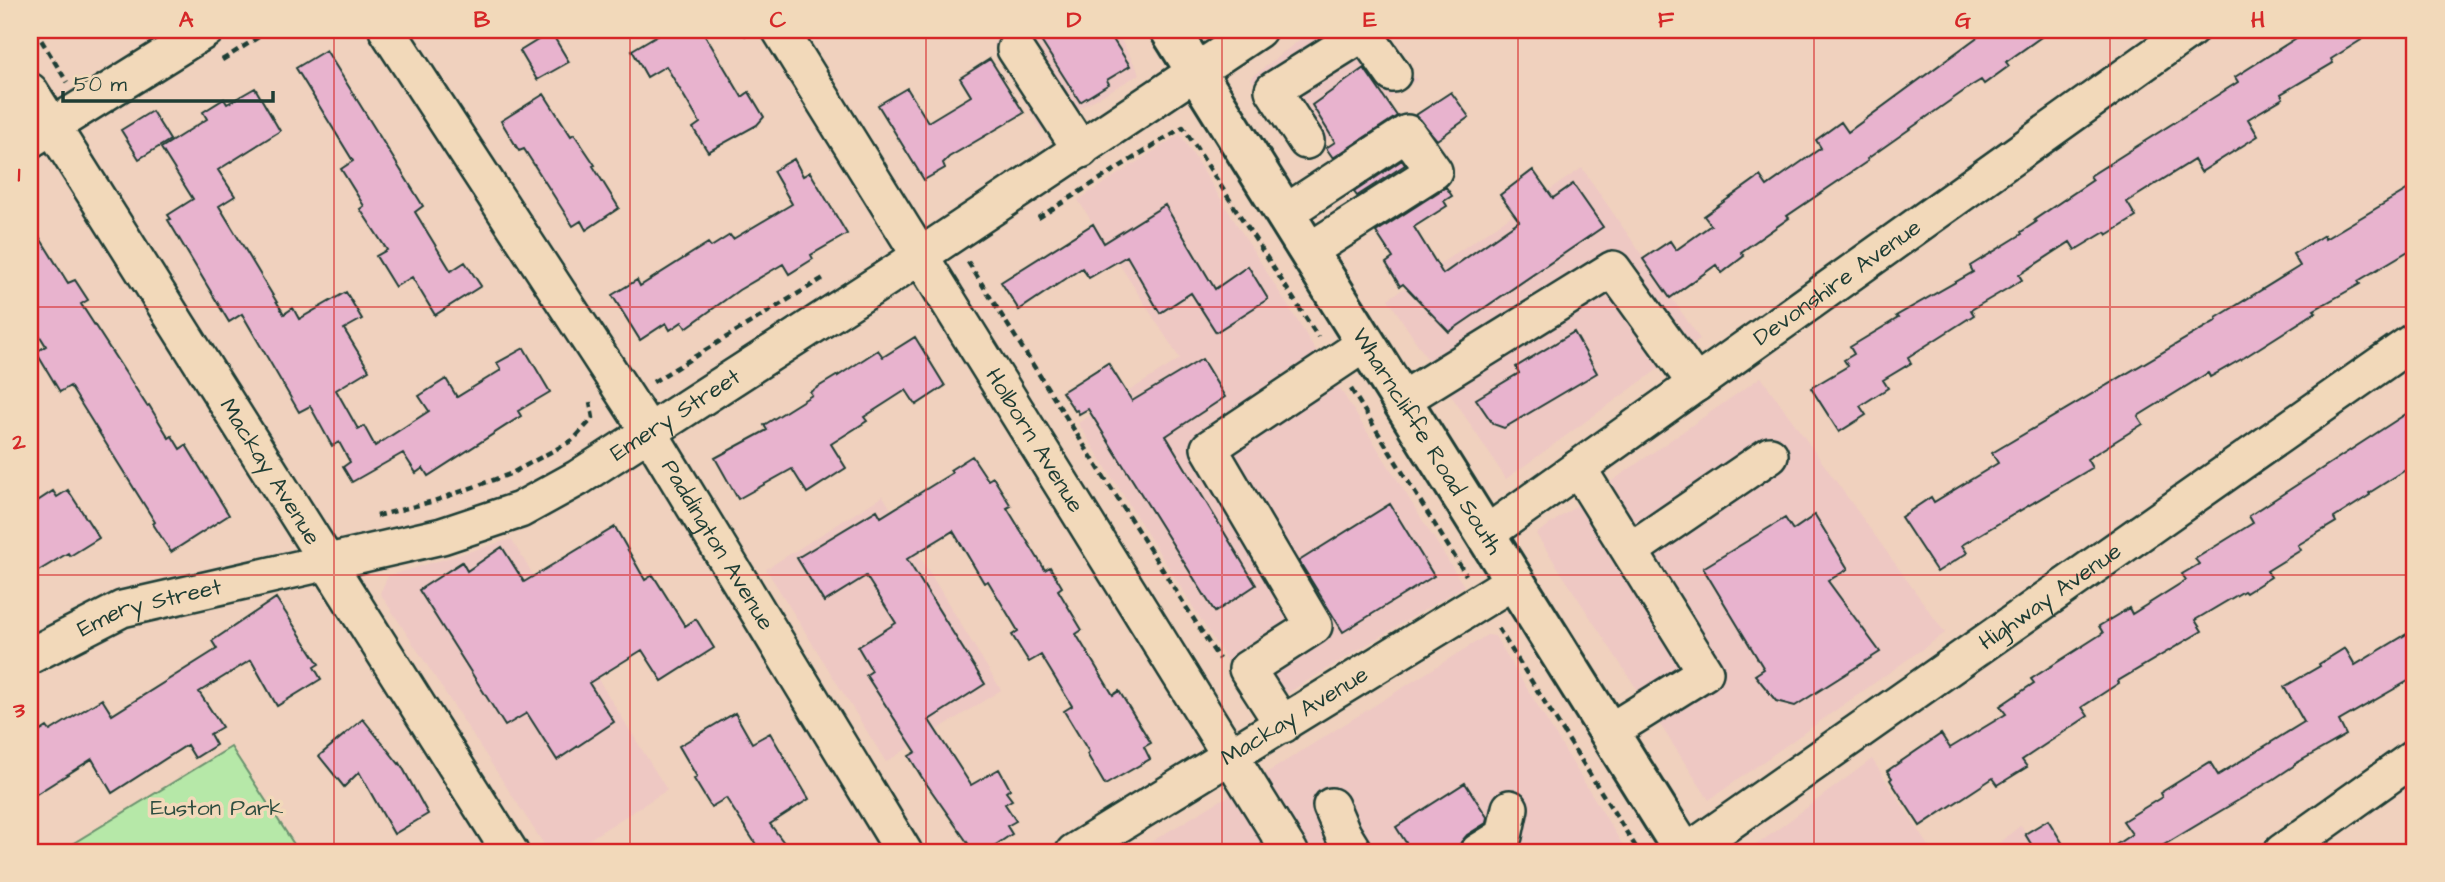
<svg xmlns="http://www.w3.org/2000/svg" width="2445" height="882" font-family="'Architects Daughter',sans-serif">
	<rect width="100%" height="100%" fill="#f0d1be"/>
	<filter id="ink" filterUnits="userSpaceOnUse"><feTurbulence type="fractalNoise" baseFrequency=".0143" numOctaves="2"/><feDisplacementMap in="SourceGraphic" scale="14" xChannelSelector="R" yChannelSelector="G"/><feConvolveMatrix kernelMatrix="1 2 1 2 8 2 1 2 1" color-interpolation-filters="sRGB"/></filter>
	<g filter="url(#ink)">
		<path fill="#eec8c3" d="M 1016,30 L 1115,30 L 1140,74 L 1041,130 L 993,43 Z
			M 1312,30 L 1381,30 L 1417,80 L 1301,157 L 1251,78 Z
			M 1180,134 L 1464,586 L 1258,711 L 1078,423 L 1180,359 L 1078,200 Z
			M 1582,168 L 1700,339 L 1506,479 L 1388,299 Z
			M 1761,377 L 1945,633 L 1709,800 L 1536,534 Z
			M 883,496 L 1001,690 L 886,762 L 766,569 Z
			M 511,539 L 667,790 L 569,852 L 549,852 L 380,593 L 388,576 Z
			M 1487,635 L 1495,636 L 1627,852 L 1134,852 L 1276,767 Z
			M 1872,759 L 1933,852 L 1747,852 Z
			M 2021,825 L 2037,852 L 1988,852 Z"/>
		<path fill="#b6e8a8" stroke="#6a926e" stroke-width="2" d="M 231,747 L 299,852 L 59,852 Z"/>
		<path fill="#e8b3ce" stroke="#1f3d34" stroke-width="2" d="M 666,30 L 702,30 L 742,97 L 749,92 L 764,117 L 757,125 L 708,152 L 693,128 L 700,123 L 666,66 L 647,77 L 632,50 Z
			M 1034,30 L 1107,30 L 1130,66 L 1107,80 L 1109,84 L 1080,102 Z
			M 1987,30 L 2051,30 L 2006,62 L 2009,66 L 1984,84 L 1981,80 L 1971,86 L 1867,159 L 1868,161 L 1787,216 L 1789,218 L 1741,252 L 1744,256 L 1722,273 L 1716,265 L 1670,298 L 1643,259 L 1670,241 L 1676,250 L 1711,225 L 1704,216 L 1760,176 L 1767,186 L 1821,148 L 1816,140 L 1841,122 L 1848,132 Z
			M 2309,30 L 2377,30 L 2331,59 L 2333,63 L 2281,94 L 2283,98 L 2248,119 L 2258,136 L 2201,172 L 2194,160 L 2127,202 L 2136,217 L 2107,235 L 2105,232 L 2075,250 L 2070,242 L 2019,275 L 2022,280 L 1971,310 L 1974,315 L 1908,357 L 1911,363 L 1883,380 L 1888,388 L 1860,406 L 1866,415 L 1839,432 L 1811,388 L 1848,366 L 1844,360 L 1854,354 L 1850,347 L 1898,318 L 1896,316 L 1973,272 L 1970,266 L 2022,234 L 2021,232 L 2036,222 L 2034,220 L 2093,180 L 2090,176 L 2238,82 L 2235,77 Z
			M 551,32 L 569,62 L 537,80 L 520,51 Z
			M 326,50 L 423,206 L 415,212 L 451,271 L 465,262 L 481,286 L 435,315 L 412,277 L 395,287 L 376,256 L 387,250 L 360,209 L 364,206 L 341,169 L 353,161 L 296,68 Z
			M 990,59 L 1024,113 L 949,157 L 943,163 L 945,168 L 924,180 L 878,105 L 907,88 L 928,122 L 971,96 L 960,78 Z
			M 1364,68 L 1397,116 L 1333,158 L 1326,148 L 1335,142 L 1312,105 Z
			M 255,88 L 280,131 L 218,170 L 235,196 L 219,206 L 284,314 L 293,308 L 299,319 L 346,292 L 362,319 L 344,329 L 369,370 L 336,390 L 358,429 L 364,426 L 375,446 L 429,411 L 419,396 L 446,379 L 457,397 L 501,370 L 497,363 L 524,348 L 550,392 L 518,411 L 521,416 L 428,476 L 423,468 L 416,473 L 403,453 L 352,482 L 343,467 L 350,462 L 339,442 L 332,446 L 310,406 L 299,412 L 242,314 L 229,322 L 168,220 L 171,219 L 168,215 L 193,199 L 161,148 L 207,119 L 203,112 L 224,99 L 227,104 Z
			M 1451,92 L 1469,117 L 1437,140 L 1416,115 Z
			M 544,94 L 571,136 L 574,134 L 595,165 L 593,166 L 619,208 L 586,230 L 581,221 L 573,226 L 524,149 L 519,151 L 501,121 Z
			M 152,111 L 170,140 L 139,159 L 121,130 Z
			M 794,159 L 803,176 L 810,172 L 847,234 L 811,255 L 813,259 L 789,274 L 783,264 L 739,290 L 686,328 L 682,322 L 670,330 L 666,323 L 640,340 L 612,295 L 637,280 L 640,286 L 708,243 L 711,247 L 730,235 L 733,239 L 792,204 L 773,171 Z
			M 1402,160 L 1405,165 L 1357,196 L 1354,192 Z
			M 1533,170 L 1553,198 L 1573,184 L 1603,227 L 1449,332 L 1403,284 L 1400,286 L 1386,263 L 1393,258 L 1376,232 L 1446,187 L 1452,196 L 1444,201 L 1447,206 L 1414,227 L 1443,274 L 1519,221 L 1500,195 Z
			M 2415,185 L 2415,247 L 2358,281 L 2360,284 L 2314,310 L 2316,312 L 2245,357 L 2210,377 L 2208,373 L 2138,416 L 2143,424 L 2087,459 L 2092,468 L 1962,545 L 1967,553 L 1937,572 L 1901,517 L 1931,497 L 1934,502 L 1998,463 L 1992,453 L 2217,320 L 2216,318 L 2300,266 L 2293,254 L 2324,235 L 2325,239 Z
			M 1165,205 L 1215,289 L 1248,266 L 1268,299 L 1216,332 L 1191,293 L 1160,313 L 1127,256 L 1089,278 L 1082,268 L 1019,310 L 1001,282 L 1093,224 L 1104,243 Z
			M 30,222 L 68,283 L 75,280 L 88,300 L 81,304 L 147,406 L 149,405 L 169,438 L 172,436 L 180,449 L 186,445 L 229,515 L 171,552 L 153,524 L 155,522 L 70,386 L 60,392 L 36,352 L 46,346 L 30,320 Z
			M 1574,332 L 1597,373 L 1504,428 L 1493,424 L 1476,399 L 1519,373 L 1516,367 Z
			M 915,337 L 945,386 L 916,405 L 906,390 L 864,417 L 867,421 L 831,444 L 846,468 L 807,493 L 792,469 L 738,499 L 715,458 L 767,430 L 764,425 L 812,395 L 810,392 L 838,375 L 838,376 L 878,350 L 883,357 Z
			M 1202,359 L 1225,397 L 1166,436 L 1256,585 L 1215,612 L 1088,409 L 1079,414 L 1077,410 L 1075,411 L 1062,392 L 1108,363 L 1132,401 Z
			M 2415,408 L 2415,464 L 2369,493 L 2370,495 L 2334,518 L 2336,522 L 2298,545 L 2301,550 L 2267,571 L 2271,577 L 2246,593 L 2244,591 L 2195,620 L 2202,631 L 2118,681 L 2119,683 L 2082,707 L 2088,716 L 2022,760 L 2027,767 L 1998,785 L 1993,778 L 1920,826 L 1890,780 L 1892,778 L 1887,771 L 1941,734 L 1950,748 L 2006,714 L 2000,706 L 2034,683 L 2031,679 L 2103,633 L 2099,626 L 2129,608 L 2132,614 L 2186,580 L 2182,574 L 2199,564 L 2195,559 L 2253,523 L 2249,516 Z
			M 972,456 L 988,480 L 993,477 L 1011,506 L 1007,508 L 1045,570 L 1050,567 L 1062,587 L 1058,590 L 1082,630 L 1076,634 L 1113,695 L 1119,691 L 1151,743 L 1144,747 L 1150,759 L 1105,785 L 1087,754 L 1089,752 L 1064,711 L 1072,706 L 1041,655 L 1029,662 L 1012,635 L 1018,631 L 988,581 L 984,583 L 953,531 L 907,559 L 985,684 L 929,720 L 971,785 L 999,769 L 1010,789 L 1006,792 L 1012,800 L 1005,804 L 1016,821 L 1007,826 L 1012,834 L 985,852 L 974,852 L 921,776 L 909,756 L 916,752 L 866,675 L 872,671 L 858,647 L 896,623 L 866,576 L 824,602 L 797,558 L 877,510 L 881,517 L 952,473 L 950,470 Z
			M 68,490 L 99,538 L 70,556 L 68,553 L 30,576 L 30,506 L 53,491 L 57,497 Z
			M 1390,504 L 1434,576 L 1343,632 L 1299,561 Z
			M 1815,515 L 1848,569 L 1828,581 L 1880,652 L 1795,706 L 1776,701 L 1755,675 L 1764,669 L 1703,568 L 1785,518 L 1793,530 Z
			M 615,527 L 645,580 L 653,575 L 685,626 L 696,619 L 714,648 L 662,681 L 642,650 L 589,683 L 614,722 L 557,760 L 527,713 L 505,726 L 419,590 L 462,562 L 467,571 L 502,547 L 524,582 Z
			M 276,598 L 319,664 L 314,667 L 321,679 L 277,706 L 251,660 L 199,692 L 222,727 L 210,734 L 216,745 L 195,758 L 187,745 L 112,793 L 92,759 L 30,798 L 30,738 L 47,727 L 50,731 L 102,699 L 112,715 L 217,649 L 212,641 Z
			M 2415,629 L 2415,677 L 2339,721 L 2346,735 L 2295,764 L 2295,765 L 2274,779 L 2152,852 L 2105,852 L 2132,834 L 2123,821 L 2162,797 L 2160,793 L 2210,762 L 2218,775 L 2304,722 L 2284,687 L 2320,666 L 2319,664 L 2345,648 L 2355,665 Z
			M 735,713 L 752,743 L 770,733 L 809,799 L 770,824 L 791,852 L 761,852 L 726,798 L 711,807 L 694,779 L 697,777 L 679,746 Z
			M 363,719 L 399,764 L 400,763 L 428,814 L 394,834 L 359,772 L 344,787 L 319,756 Z
			M 1465,783 L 1487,817 L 1486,823 L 1467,835 L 1461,842 L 1457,852 L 1412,852 L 1396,827 Z
			M 2048,820 L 2068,852 L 2036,852 L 2025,834 Z"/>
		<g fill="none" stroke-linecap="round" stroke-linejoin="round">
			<defs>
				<g id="minor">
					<path id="s1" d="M 387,30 L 649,432 L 904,852"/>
					<path id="s2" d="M 780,30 L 1290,852"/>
					<path d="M 1362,30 L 1393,74"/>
					<path d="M 1015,49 L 1081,150"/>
					<path id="s3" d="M 30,91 L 510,852"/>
					<path d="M 30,140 L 206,30"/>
					<path d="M 1306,141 L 1273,90 L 1364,33"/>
					<path d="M 1285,213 L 1407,133 L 1434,171 L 1309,251"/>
					<path d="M 1402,400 L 1613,269 L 1696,384"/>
					<path d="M 1578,468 L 1705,672 L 1609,732"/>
					<path id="s4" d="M 1486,534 L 2190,30"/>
					<path d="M 1631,550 L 1770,455"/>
					<path id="s5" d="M 30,656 L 122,609 L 442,536 L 520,510 L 578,478 L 896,272 L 1258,30"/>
					<path d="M 1283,725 L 1247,669 L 1314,626 L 1209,448 L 1366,343"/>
					<path d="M 1331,806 L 1343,834 L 1354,852"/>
					<path id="s6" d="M 1074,852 L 1515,580"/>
					<path d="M 1478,852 L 1504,836 L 1510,808"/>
					<path id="s7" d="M 1687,852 L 2415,340"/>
					<path d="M 2282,852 L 2415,757"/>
				</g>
				<g id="major">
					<path id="s8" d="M 1170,30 L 1684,852"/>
				</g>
			</defs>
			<use href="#minor" stroke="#1f3d34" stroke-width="40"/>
			<use href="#major" stroke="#1f3d34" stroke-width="44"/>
			<path stroke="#1f3d34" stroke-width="4.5" stroke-dasharray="7 5" stroke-linecap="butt" d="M 35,30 L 67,82
				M 743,30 L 749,39
				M 222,60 L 270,30
				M 1038,218 L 1183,127 L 1318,337
				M 968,262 L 1219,659
				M 653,382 L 825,277
				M 1351,389 L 1466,575
				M 377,516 L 434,501 L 510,474 L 573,440 L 593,418 L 590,402
				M 1498,628 L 1639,852"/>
			<use href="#minor" stroke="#f2d9ba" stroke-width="35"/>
			<use href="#major" stroke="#f2d9ba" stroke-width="38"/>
		</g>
	</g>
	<path fill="none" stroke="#d62828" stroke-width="2" stroke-opacity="0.55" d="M 334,30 L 334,852M 630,30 L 630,852M 926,30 L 926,852M 1222,30 L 1222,852M 1518,30 L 1518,852M 1814,30 L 1814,852M 2110,30 L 2110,852M 30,307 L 2415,307M 30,575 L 2415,575"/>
	<g text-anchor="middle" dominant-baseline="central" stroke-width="7" stroke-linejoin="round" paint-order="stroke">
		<g font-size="23" fill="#1f3d34" stroke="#f2d9ba">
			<text stroke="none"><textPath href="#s4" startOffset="432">Devonshire Avenue</textPath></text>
			<text stroke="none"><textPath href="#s5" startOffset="696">Emery Street</textPath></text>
			<text stroke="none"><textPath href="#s8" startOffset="485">Wharncliffe Road South</textPath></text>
			<text stroke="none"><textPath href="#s2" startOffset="483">Holborn Avenue</textPath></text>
			<text stroke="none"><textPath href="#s3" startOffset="450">Mackay Avenue</textPath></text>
			<text stroke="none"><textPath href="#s1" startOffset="612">Paddington Avenue</textPath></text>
			<text stroke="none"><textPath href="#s7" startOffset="444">Highway Avenue</textPath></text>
			<text stroke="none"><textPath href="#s5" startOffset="130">Emery Street</textPath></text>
			<text stroke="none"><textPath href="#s6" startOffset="259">Mackay Avenue</textPath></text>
		</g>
		<g font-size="23" fill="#2e4e40" stroke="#f2d9ba">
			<text x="217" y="808">Euston Park</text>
		</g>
	</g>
	<rect width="2445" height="882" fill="none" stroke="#f2d9ba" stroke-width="77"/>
	<path d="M63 91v10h210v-10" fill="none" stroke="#1f3d34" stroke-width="3.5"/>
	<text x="74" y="91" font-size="21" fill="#1f3d34" stroke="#f2d9ba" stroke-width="5" paint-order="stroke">50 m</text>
	<rect x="38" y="38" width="2368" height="806" fill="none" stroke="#d62828" stroke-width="2.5"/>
	<g font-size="23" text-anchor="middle" font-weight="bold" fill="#d62828">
		<text x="186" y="27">A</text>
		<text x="482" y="27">B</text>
		<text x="778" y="27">C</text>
		<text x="1074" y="27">D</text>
		<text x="1370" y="27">E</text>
		<text x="1666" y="27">F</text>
		<text x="1963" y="27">G</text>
		<text x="2258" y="27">H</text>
		<text x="19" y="181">1</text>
		<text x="19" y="449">2</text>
		<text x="19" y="717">3</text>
	</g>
</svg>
